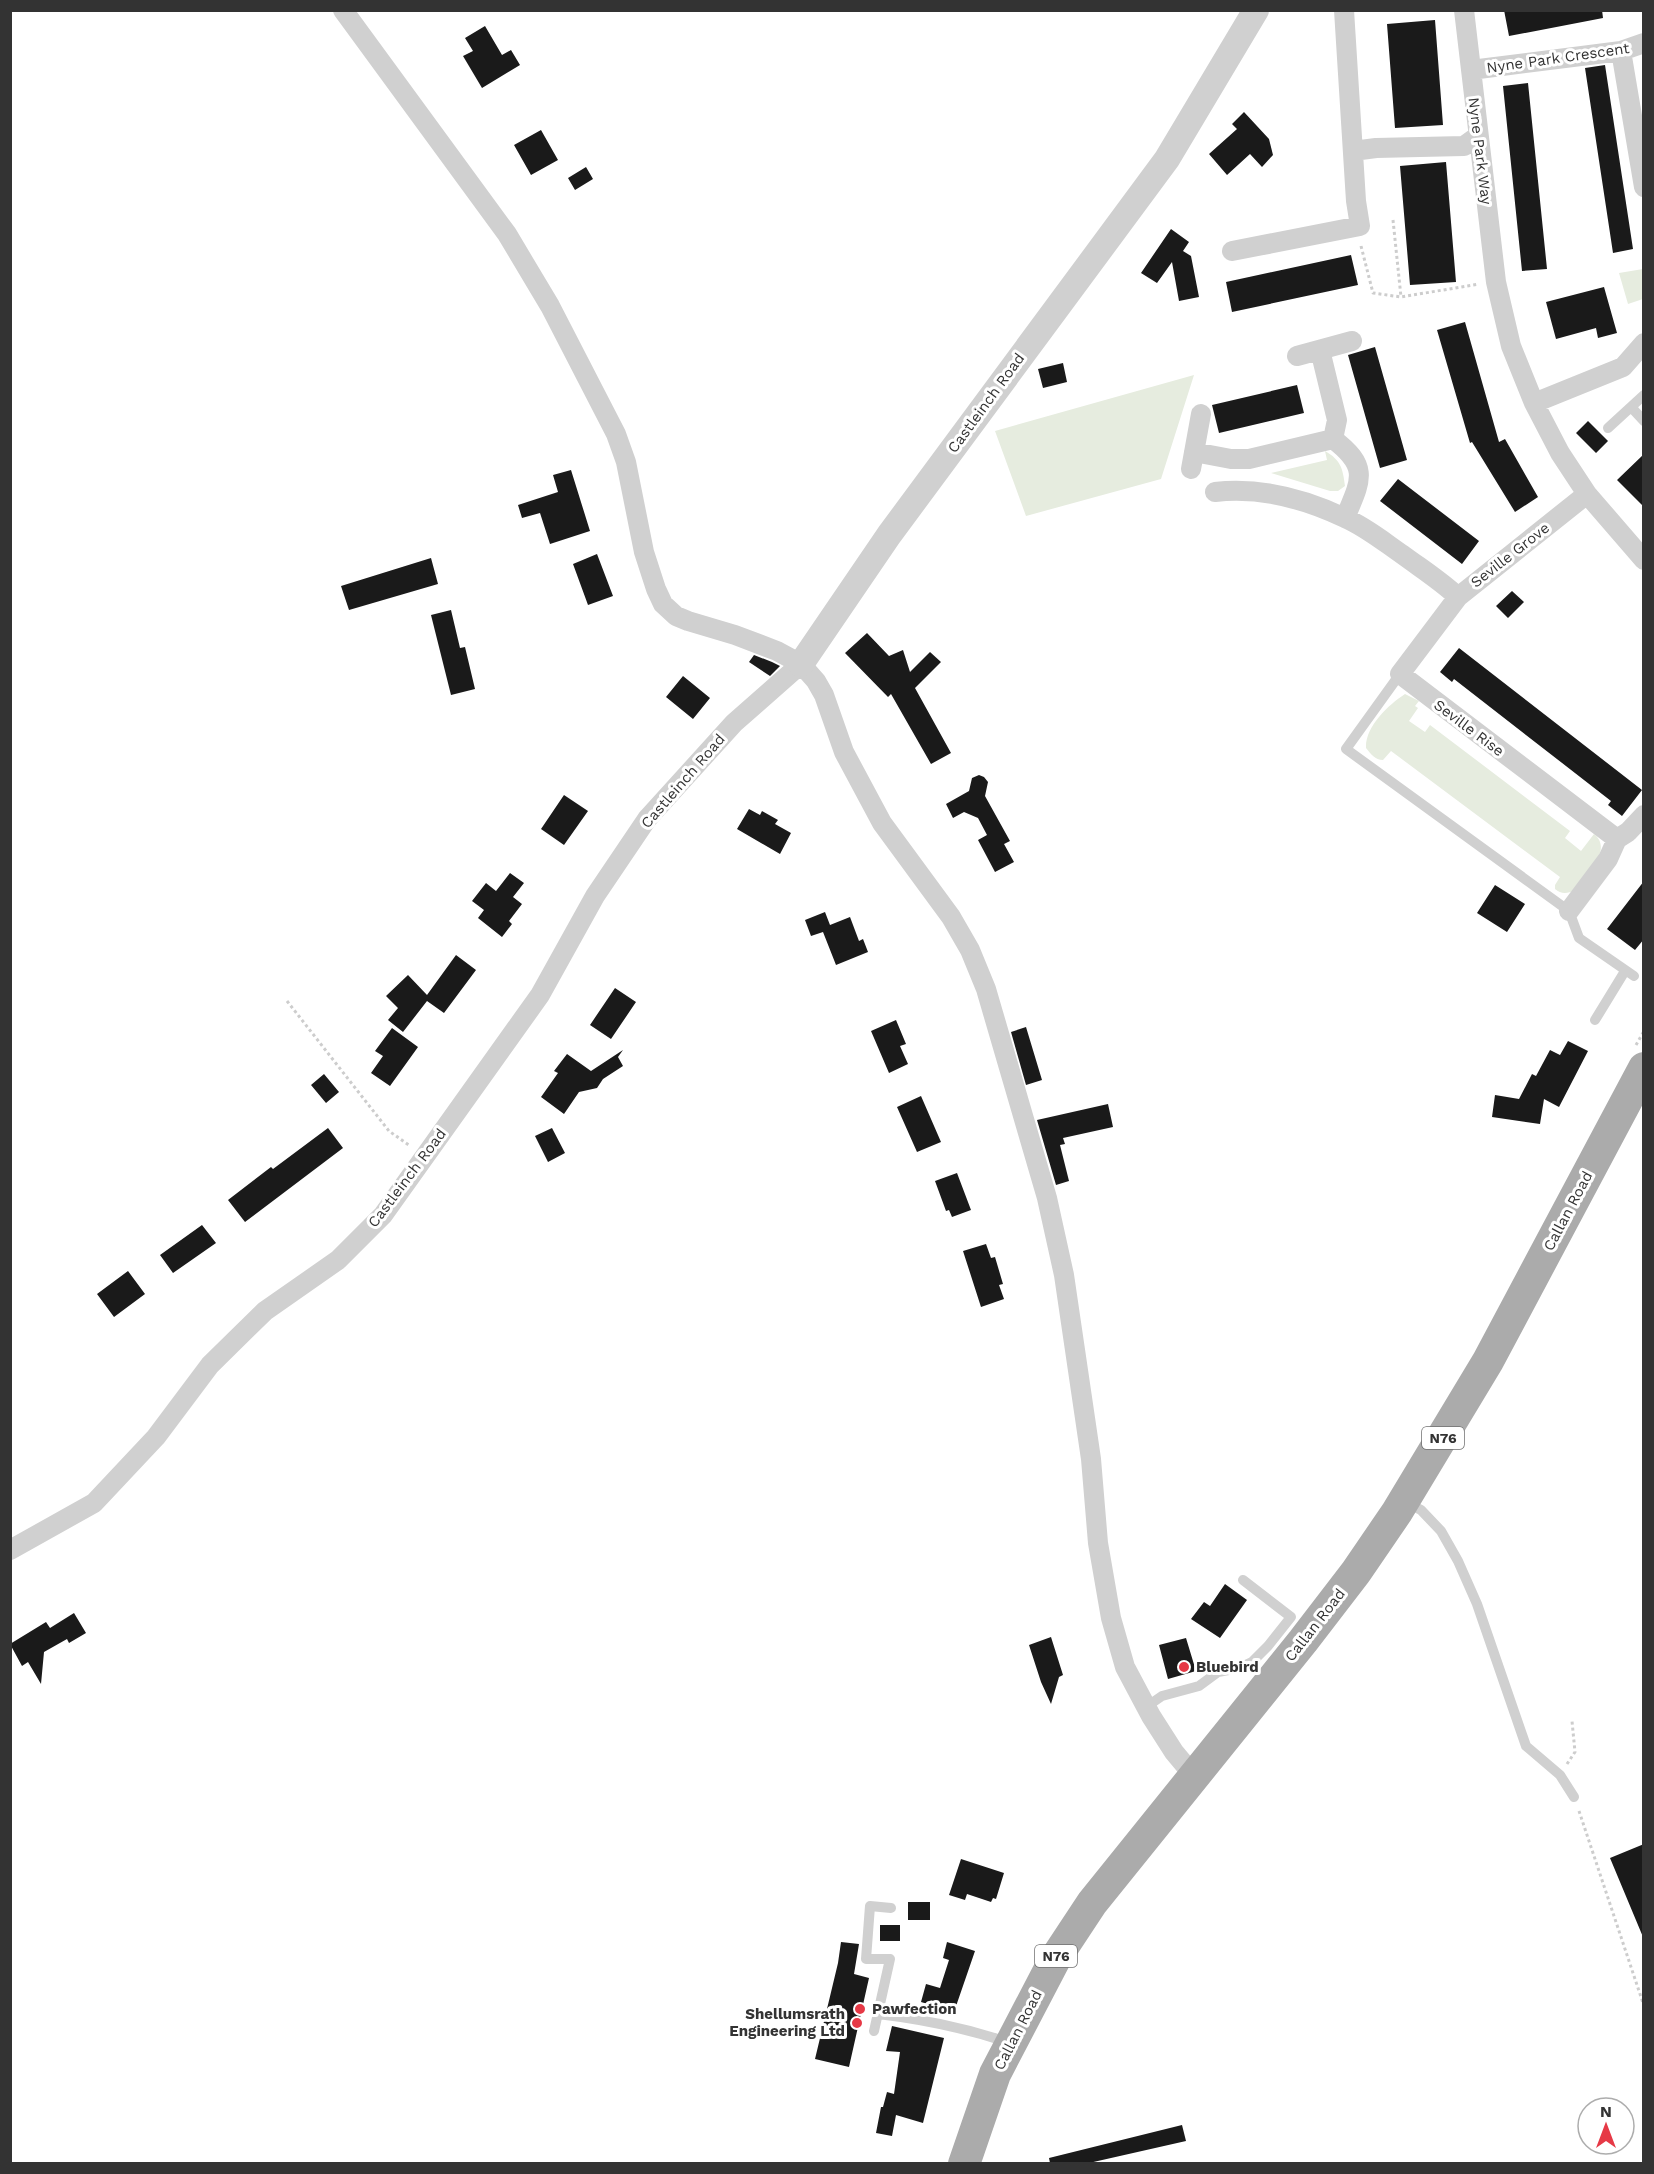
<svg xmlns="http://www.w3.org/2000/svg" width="1654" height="2174" font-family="'Work Sans',sans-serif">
	<rect width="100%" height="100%" fill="#fff"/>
	<path fill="#e6ecdf" d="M 1643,269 L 1643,299 L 1628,304 L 1619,273 Z
		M 1194,375 L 1161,479 L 1026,516 L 995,431 Z
		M 1325,451 C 1341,460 1343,469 1345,486 L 1338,491 L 1330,491 L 1271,473 L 1327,460 Z
		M 1405,694 L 1419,701 L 1415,706 L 1418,708 L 1409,721 L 1425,732 L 1430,725 L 1570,831 L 1565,838 L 1581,851 L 1594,834 C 1614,850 1585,875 1575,890 C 1567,894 1561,894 1555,889 L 1555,885 L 1560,877 L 1391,751 L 1383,760 C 1375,760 1371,754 1366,748 C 1365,727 1388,705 1405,694 Z"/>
	<path fill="#1a1a1a" d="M 1504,10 L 1602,10 L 1603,18 L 1509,36 Z
		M 1435,20 L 1443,125 L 1395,128 L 1387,24 Z
		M 485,26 L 502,55 L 511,50 L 520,65 L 482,88 L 463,56 L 473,51 L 465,38 Z
		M 1605,65 L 1633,249 L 1613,253 L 1585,68 Z
		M 1528,83 L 1547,269 L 1522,271 L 1503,86 Z
		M 1244,112 L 1269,139 L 1273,155 L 1262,167 L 1250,154 L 1227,175 L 1209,154 L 1237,129 L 1232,124 Z
		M 541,130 L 558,160 L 531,175 L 514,145 Z
		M 1446,162 L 1456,282 L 1410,285 L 1400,166 Z
		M 586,167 L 593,179 L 575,190 L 568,178 Z
		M 1171,229 L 1189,242 L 1183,251 L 1191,256 L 1199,297 L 1179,301 L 1172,262 L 1157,283 L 1141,273 Z
		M 1351,255 L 1358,285 L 1232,312 L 1226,282 Z
		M 1604,287 L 1617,333 L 1598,338 L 1596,328 L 1556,339 L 1546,302 Z
		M 1465,322 L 1499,442 L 1505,439 L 1538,497 L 1515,512 L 1472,442 L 1470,443 L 1437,330 Z
		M 1375,347 L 1407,460 L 1380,468 L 1348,355 Z
		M 1063,363 L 1067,382 L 1043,388 L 1038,369 Z
		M 1297,385 L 1304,413 L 1219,433 L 1212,405 Z
		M 1588,421 L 1608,441 L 1596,453 L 1576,433 Z
		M 1644,454 L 1644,507 L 1617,480 Z
		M 571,470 L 590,531 L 550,544 L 540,513 L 522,518 L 518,505 L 558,492 L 553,475 Z
		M 1398,479 L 1479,541 L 1462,564 L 1380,501 Z
		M 597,554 L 613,596 L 588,605 L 573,564 Z
		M 431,558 L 438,584 L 349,610 L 341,586 Z
		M 1512,591 L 1524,602 L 1508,618 L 1496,606 Z
		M 451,610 L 460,648 L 465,647 L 475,689 L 451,695 L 431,615 Z
		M 867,633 L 889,656 L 903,650 L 910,672 L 930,652 L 941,662 L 915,688 L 951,753 L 931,764 L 891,694 L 888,697 L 845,653 Z
		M 1459,648 L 1642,790 L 1622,816 L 1608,805 L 1611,801 L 1454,679 L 1452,682 L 1440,672 Z
		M 754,655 L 772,662 L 780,666 L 770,676 L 749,662 Z
		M 683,676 L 710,698 L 693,719 L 666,697 Z
		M 979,775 L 984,777 L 988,782 L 985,796 L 1010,841 L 1004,844 L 1014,862 L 995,872 L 978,840 L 987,835 L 978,818 L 964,812 L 953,818 L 946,804 L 969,791 L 972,778 Z
		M 564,795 L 588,811 L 564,845 L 541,829 Z
		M 749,809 L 760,815 L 762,811 L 778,820 L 775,824 L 791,833 L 780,854 L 737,829 Z
		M 510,873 L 524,883 L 513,897 L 522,904 L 509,921 L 512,924 L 502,937 L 478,918 L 484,910 L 472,901 L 486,883 L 496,891 Z
		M 1644,881 L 1644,939 L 1635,950 L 1607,929 Z
		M 1495,885 L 1525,904 L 1507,932 L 1477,913 Z
		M 825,912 L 830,925 L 850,917 L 859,941 L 863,939 L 868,952 L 836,965 L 823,932 L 811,936 L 805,920 Z
		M 456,955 L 476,970 L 444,1013 L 427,1001 L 403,1032 L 388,1020 L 398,1008 L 386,996 L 408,975 L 427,995 Z
		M 615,988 L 636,1002 L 611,1039 L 590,1025 Z
		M 896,1020 L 906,1044 L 900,1046 L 908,1064 L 889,1073 L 871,1031 Z
		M 1026,1027 L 1042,1080 L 1026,1085 L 1011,1032 Z
		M 392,1028 L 418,1047 L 390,1086 L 371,1073 L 383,1056 L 375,1051 Z
		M 1568,1041 L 1588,1051 L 1559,1107 L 1544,1099 L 1540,1124 L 1492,1117 L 1495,1095 L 1519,1099 L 1532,1074 L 1536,1076 L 1550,1050 L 1560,1055 Z
		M 623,1050 L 618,1057 L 623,1066 L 603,1079 L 597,1088 L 579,1092 L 564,1114 L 541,1097 L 558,1073 L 554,1071 L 567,1054 L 591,1071 Z
		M 324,1074 L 339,1092 L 326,1103 L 311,1085 Z
		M 921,1096 L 941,1142 L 917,1152 L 897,1107 Z
		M 1108,1104 L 1113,1127 L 1063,1138 L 1065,1144 L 1060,1145 L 1069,1181 L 1056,1185 L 1037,1120 Z
		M 328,1128 L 343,1148 L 245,1222 L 228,1200 L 271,1167 L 273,1169 Z
		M 552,1128 L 565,1153 L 548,1162 L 535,1136 Z
		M 957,1173 L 971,1210 L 952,1217 L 949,1210 L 946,1211 L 935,1181 Z
		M 202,1225 L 216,1243 L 173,1273 L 160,1255 Z
		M 986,1244 L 991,1258 L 995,1257 L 1003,1284 L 999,1285 L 1004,1299 L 981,1307 L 963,1251 Z
		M 128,1271 L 145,1294 L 114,1317 L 97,1294 Z
		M 1225,1584 L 1247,1600 L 1220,1638 L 1191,1619 L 1204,1602 L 1210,1606 Z
		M 74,1613 L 86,1633 L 69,1643 L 67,1639 L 44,1652 L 41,1684 L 28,1662 L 22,1666 L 10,1644 L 46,1622 L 50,1628 Z
		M 1051,1637 L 1063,1675 L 1059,1677 L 1051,1704 L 1041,1682 L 1029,1645 Z
		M 1186,1638 L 1196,1671 L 1168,1679 L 1159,1645 Z
		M 1644,1844 L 1644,1937 L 1643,1937 L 1610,1858 Z
		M 961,1859 L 1004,1873 L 996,1899 L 993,1898 L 991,1902 L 967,1894 L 965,1900 L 949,1895 Z
		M 908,1902 L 930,1902 L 930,1920 L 908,1920 Z
		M 880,1925 L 900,1925 L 900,1941 L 880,1941 Z
		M 841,1942 L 859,1944 L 854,1974 L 869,1978 L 849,2067 L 815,2059 L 838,1963 Z
		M 947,1942 L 975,1951 L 954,2012 L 921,2002 L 926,1984 L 940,1988 L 949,1960 L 943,1958 Z
		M 892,2026 L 944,2038 L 923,2123 L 896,2115 L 892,2136 L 876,2133 L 881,2107 L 883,2107 L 887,2092 L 894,2094 L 900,2052 L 886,2051 Z
		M 1182,2125 L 1186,2141 L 1089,2163 L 1050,2163 L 1049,2158 Z"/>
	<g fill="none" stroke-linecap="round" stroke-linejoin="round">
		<path stroke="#cdcdcd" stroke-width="3" stroke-dasharray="3 3" stroke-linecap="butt" d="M 1373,10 L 1392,10
			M 1393,220 L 1401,297
			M 1361,246 L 1373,293 L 1401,297 L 1479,284
			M 287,1001 L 389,1131 L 410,1146
			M 1636,1045 L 1644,1031
			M 1567,1764 L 1575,1752 L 1572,1721
			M 1579,1811 L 1644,2006"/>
		<path stroke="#d0d0d0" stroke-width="10" d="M 1631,407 L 1644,421
			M 1608,428 L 1644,395
			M 1400,674 L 1346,749 L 1569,911 L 1579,938 L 1634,976
			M 1595,1020 L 1625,971
			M 1407,1503 L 1421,1510 L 1441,1531 L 1458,1561 L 1477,1604 L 1526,1746 L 1560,1775 L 1574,1797
			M 1146,1707 L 1162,1696 L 1199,1686 L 1218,1672 L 1239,1668 L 1252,1662 L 1268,1646 L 1291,1617 L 1243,1580
			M 878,2014 C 921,2019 965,2028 1007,2042
			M 874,2031 L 890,1959 L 866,1959 L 870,1906 L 891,1908"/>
		<path stroke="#d0d0d0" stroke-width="20" d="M 343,10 L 507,234 L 550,306 L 616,434 L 626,462 L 644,552 L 656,589 L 663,604 L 676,616 L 688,621 L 735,635 L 777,651 L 801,664 L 816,681 L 824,695 L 844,752 L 882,823 L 951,917 L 970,950 L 986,989 L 1047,1198 L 1064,1275 L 1091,1459 L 1098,1543 L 1111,1618 L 1125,1667 L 1151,1716 L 1174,1752 L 1194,1776
			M 1464,10 L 1496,282 L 1511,346 L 1534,403 L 1560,453 L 1587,494 L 1644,560
			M 1621,51 L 1644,187
			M 1471,70 L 1621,51 L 1644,43
			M 1353,151 L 1376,148 L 1464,146 L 1478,136
			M 1232,251 L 1360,226 L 1356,201 L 1344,10
			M 1320,350 L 1337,420 L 1333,439 C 1370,467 1361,480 1345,518
			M 1297,356 L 1352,341
			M 1534,403 L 1623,367 L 1644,343
			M 1194,452 L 1231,459 L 1249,459 L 1333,439
			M 1191,469 L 1201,414
			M 1215,492 C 1259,487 1305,499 1345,518 C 1366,527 1384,542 1403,555 C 1422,569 1441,581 1458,597 L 1587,494
			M 1458,597 L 1400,674 L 1617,839 L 1628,832 L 1644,815
			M 1569,911 L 1608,859 L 1617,839
			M 10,1550 L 94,1503 L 156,1437 L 210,1365 L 265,1311 L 338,1260 L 383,1215 L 540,995 L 595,896 L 647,819 L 734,723 L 801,664"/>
		<path stroke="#d0d0d0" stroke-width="26" d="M 801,664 L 889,535 L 1167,159 L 1256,10"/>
		<path stroke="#ababab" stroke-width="32" d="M 964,2164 L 995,2074 L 1055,1959 L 1092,1903 L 1303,1641 L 1356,1572 L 1397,1512 L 1488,1361 L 1644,1068"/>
	</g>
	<g fill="#e63946" stroke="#fff" stroke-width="2">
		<circle cx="1184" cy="1667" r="6"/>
		<circle cx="860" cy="2009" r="6"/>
		<circle cx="857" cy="2023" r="6"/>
	</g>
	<g text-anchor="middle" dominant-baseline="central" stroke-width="6" stroke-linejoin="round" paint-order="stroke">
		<g fill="#fff" stroke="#707070" stroke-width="1.5">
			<rect x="1422" y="1427" width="42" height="22" rx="4.5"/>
			<rect x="1035" y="1945" width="42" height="22" rx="4.5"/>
		</g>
		<g font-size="14" font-weight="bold" fill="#333">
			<text x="1443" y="1438">N76</text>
			<text x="1056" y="1956">N76</text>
		</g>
		<g font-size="15" fill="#333" stroke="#fff">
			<text transform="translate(1558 58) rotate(-8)">Nyne Park Crescent</text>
			<text transform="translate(1480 151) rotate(83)">Nyne Park Way</text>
			<text transform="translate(986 403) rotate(-54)">Castleinch Road</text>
			<text transform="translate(1510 555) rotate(-38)">Seville Grove</text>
			<text transform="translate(1469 728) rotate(37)">Seville Rise</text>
			<text transform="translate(683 781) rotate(-49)">Castleinch Road</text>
			<text transform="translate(407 1178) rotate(-53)">Castleinch Road</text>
			<text transform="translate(1568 1211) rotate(-62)">Callan Road</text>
			<text transform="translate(1315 1625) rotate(-52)">Callan Road</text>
			<text transform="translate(1018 2030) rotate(-63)">Callan Road</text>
		</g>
		<g font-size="15" font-weight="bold" fill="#333" stroke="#fff" text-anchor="start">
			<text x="1196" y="1667">Bluebird</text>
			<text x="872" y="2009">Pawfection</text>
			<text x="845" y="2014" text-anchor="end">Shellumsrath<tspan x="845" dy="17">Engineering Ltd</tspan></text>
		</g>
	</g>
	<rect width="1654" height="2174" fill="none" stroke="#333333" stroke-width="24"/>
	<g transform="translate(1606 2126)"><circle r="28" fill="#ffffff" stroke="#adadad" stroke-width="1.5"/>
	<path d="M0-4.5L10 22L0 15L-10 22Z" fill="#e63946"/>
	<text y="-9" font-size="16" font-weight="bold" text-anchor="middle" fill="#333333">N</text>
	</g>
</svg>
